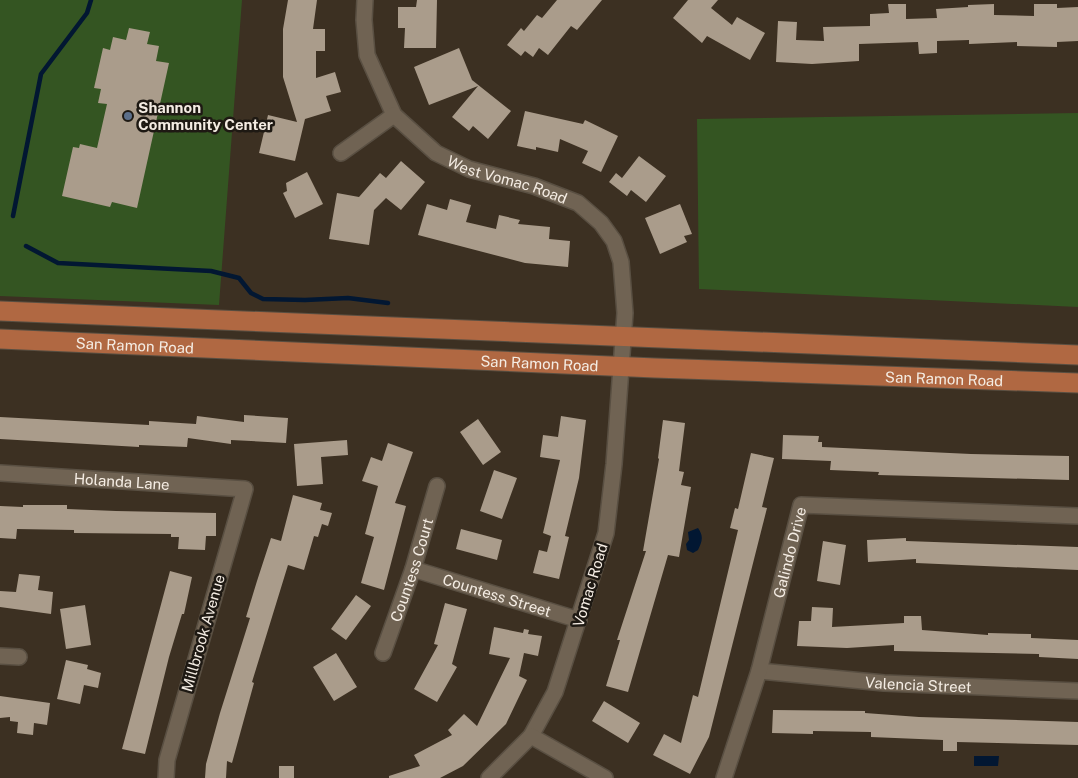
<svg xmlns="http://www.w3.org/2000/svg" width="1078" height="778" font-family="'Public Sans',sans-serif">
	<rect width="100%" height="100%" fill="#3c3022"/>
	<path fill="#345522" d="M 0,0 L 242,0 L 219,305 L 0,296 Z
		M 1078,113 L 1078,307 L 699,289 L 697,119 Z"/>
	<path fill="#021732" d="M 698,528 C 704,536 702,542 698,550 L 693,553 L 687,550 L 686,544 L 689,540 L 688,532 Z
		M 974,756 L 999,756 L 998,766 L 974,766 Z"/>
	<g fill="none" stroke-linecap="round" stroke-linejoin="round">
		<path stroke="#021732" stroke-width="4.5" d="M 13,216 L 41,74 L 87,13 L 91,0
			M 26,246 L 58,263 L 211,271 L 239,278 L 251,293 L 263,299 L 305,300 L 348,298 L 388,303"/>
	</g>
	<path fill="#aa9c8b" d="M 288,0 L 317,0 L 313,29 L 325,29 L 325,51 L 316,51 L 316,78 L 335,72 L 341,92 L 326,96 L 331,111 L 305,119 L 295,161 L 259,153 L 268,115 L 297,122 L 283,77 L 283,29 Z
		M 417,0 L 437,0 L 436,48 L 404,48 L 405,28 L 398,28 L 398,7 L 416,7 Z
		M 557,0 L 602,0 L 577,30 L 571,26 L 548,55 L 539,48 L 533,57 L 525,51 L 521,56 L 507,45 L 521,28 L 524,31 L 537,15 L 542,18 Z
		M 688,0 L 718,0 L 711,8 L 732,25 L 737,17 L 765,33 L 750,60 L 707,36 L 702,43 L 673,18 Z
		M 888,4 L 906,4 L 906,19 L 937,18 L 936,9 L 968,7 L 968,5 L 994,4 L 994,15 L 1034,16 L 1034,4 L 1057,4 L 1057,8 L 1078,7 L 1078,41 L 1057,42 L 1057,47 L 1017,46 L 1017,42 L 969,44 L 969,40 L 937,41 L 937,53 L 919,54 L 918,42 L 859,44 L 859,61 L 812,64 L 776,62 L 778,21 L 797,22 L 796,40 L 824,41 L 823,27 L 870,26 L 870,14 L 889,13 Z
		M 129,28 L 150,32 L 147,44 L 159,46 L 156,61 L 169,63 L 137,208 L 112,202 L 110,207 L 62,196 L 73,147 L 79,148 L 80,144 L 97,148 L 107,104 L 98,103 L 101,89 L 94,88 L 103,48 L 110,50 L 113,37 L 126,40 Z
		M 459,48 L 472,80 L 511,111 L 488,139 L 473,126 L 469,131 L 452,117 L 478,86 L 429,105 L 414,67 Z
		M 525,111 L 583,124 L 585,120 L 618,136 L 601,172 L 582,163 L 588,151 L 560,139 L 558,152 L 536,147 L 536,150 L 517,146 Z
		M 639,156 L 666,176 L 646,202 L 631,190 L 627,196 L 609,182 L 616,173 L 622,178 Z
		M 401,161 L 425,182 L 401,210 L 386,198 L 374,210 L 369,245 L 329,239 L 337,193 L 359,197 L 380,173 L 386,178 Z
		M 307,172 L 323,204 L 295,218 L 283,193 L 287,191 L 286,183 Z
		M 450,199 L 471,205 L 466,222 L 496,229 L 499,215 L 520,220 L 518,224 L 550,227 L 549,239 L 570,241 L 568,267 L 525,263 L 418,235 L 427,204 L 447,210 Z
		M 680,204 L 692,234 L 684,236 L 687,242 L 660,254 L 645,218 Z
		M 244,415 L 288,418 L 286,443 L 231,440 L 231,444 L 188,438 L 187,447 L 139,445 L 139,447 L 0,439 L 0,417 L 149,425 L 149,421 L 196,424 L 197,416 L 244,422 Z
		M 561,416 L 586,420 L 579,478 L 565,536 L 569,537 L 559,579 L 533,573 L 539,550 L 547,552 L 551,536 L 543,533 L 560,460 L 540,457 L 543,435 L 558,437 Z
		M 478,419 L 501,452 L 483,465 L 460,432 Z
		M 663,420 L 685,423 L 679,471 L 684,472 L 681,485 L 691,487 L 679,557 L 668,555 L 628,692 L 606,686 L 620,640 L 617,640 L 646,551 L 643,551 L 659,459 L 658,458 Z
		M 783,435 L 819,436 L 818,442 L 822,442 L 822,447 L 971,454 L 1069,456 L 1069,480 L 878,475 L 879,472 L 830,470 L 831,461 L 782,459 Z
		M 347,440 L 348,455 L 321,457 L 323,484 L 297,486 L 294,444 Z
		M 388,443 L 413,452 L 395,503 L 406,506 L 384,590 L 361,583 L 374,537 L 365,534 L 378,486 L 362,481 L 371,457 L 382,461 Z
		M 751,453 L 774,458 L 762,507 L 767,508 L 709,737 L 690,774 L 653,755 L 664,734 L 681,743 L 693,695 L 698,697 L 738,530 L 730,528 L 735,508 L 738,509 Z
		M 494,470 L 517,478 L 502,519 L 480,511 Z
		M 293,495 L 322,503 L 320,510 L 332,513 L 328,526 L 322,524 L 318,537 L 314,536 L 304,570 L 288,565 L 252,682 L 254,683 L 232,763 L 227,761 L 226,778 L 205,778 L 206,764 L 220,713 L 250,618 L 246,617 L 257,581 L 271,538 L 281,541 Z
		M 23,505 L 67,505 L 67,509 L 116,511 L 216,513 L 216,536 L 206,536 L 205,550 L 178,549 L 179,537 L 171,537 L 171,534 L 74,533 L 74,530 L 17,529 L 16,539 L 0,538 L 0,506 L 23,507 Z
		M 461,529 L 502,540 L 497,560 L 456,549 Z
		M 906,538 L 906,541 L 1078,547 L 1078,570 L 916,563 L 916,559 L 868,562 L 867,540 Z
		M 823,541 L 846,545 L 840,585 L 817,581 Z
		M 170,571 L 192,577 L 184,614 L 182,614 L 169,657 L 145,754 L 122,749 Z
		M 19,574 L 40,576 L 38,590 L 53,592 L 51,614 L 0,607 L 0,591 L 16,592 Z
		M 356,595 L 371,606 L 346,640 L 331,629 Z
		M 445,603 L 467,609 L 452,664 L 457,667 L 437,702 L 414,689 L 438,645 L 434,644 Z
		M 85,605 L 91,645 L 66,649 L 60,609 Z
		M 812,607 L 833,608 L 832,627 L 904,623 L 904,616 L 921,616 L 922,630 L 988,635 L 988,633 L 1031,634 L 1031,638 L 1078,640 L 1078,659 L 1039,657 L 1039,654 L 894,651 L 894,645 L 847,648 L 797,646 L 799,621 L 811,621 Z
		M 494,627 L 523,633 L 524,629 L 529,630 L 528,634 L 542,636 L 538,656 L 524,653 L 519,676 L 527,680 L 506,724 L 463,766 L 440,778 L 389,778 L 389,776 L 420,766 L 414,755 L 452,735 L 448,730 L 464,714 L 477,726 L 510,658 L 489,654 Z
		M 336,653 L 357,687 L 334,701 L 313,667 Z
		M 66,660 L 88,665 L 87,669 L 101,673 L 98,688 L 84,685 L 80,704 L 57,699 Z
		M 0,696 L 50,703 L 47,725 L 34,723 L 33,735 L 17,733 L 18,722 L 10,721 L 10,717 L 0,718 Z
		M 604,701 L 640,723 L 628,743 L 592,721 Z
		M 773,710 L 865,711 L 865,713 L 919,717 L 1078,722 L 1078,745 L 957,742 L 957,751 L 943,751 L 943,740 L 871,737 L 871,732 L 813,731 L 813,734 L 772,733 Z
		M 279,766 L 294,766 L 294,778 L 279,778 Z"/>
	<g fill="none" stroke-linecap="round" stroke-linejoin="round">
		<defs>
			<g id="minor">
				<path id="s1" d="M 365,0 L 364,20 L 367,55 L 394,115 L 436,153 L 469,169 L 534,186 L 578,203 L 601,223 L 614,241 L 621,262 L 625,313 L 614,464 L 606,533 L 555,692 L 531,736 L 489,778"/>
				<path d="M 341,153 L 394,115"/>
				<path id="s2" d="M 0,473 L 245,489 L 167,760 L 166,778"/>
				<path id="s3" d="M 413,569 L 579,620"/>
				<path id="s4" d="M 383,653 L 413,569 L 437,486"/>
				<path d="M 0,656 L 19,657"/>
				<path id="s5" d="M 759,671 L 884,683 L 1078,691"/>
				<path d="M 531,736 L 605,778"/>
				<path id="s6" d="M 724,778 L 759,671 L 801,505 L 1078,516"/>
			</g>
			<g id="major">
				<path d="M 0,311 L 1078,355"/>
				<path id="s7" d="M 0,339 L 655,368 L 1078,383"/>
			</g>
		</defs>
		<use href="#minor" stroke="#594f42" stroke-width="18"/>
		<use href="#major" stroke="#594f42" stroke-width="21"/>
		<use href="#minor" stroke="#706353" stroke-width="15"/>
		<use href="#major" stroke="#b06842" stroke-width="19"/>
	</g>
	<circle fill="#5c6f8a" stroke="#1e1913" stroke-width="2" cx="128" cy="116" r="5"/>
	<g text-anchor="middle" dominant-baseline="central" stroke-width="5" stroke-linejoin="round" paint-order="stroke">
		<g font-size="15" font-weight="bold" fill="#f4ece3" stroke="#1e1913" text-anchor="start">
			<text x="138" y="107">Shannon<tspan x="138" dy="17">Community Center</tspan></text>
		</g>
		<g font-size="15" fill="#f4ece3" stroke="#1e1913">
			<text stroke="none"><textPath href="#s1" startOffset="254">West Vomac Road</textPath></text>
			<text stroke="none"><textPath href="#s7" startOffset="135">San Ramon Road</textPath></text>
			<text stroke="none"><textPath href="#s7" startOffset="540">San Ramon Road</textPath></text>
			<text stroke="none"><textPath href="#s7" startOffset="945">San Ramon Road</textPath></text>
			<text stroke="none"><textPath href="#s2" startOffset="122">Holanda Lane</textPath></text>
			<text stroke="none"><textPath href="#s6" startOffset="235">Galindo Drive</textPath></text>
			<text stroke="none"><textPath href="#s4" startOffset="88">Countess Court</textPath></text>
			<text transform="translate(590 585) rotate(-73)">Vomac Road</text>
			<text stroke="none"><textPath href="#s3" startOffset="88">Countess Street</textPath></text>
			<text transform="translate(203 633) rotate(-74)">Millbrook Avenue</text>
			<text stroke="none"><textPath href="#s5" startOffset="160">Valencia Street</textPath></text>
		</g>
	</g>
</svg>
